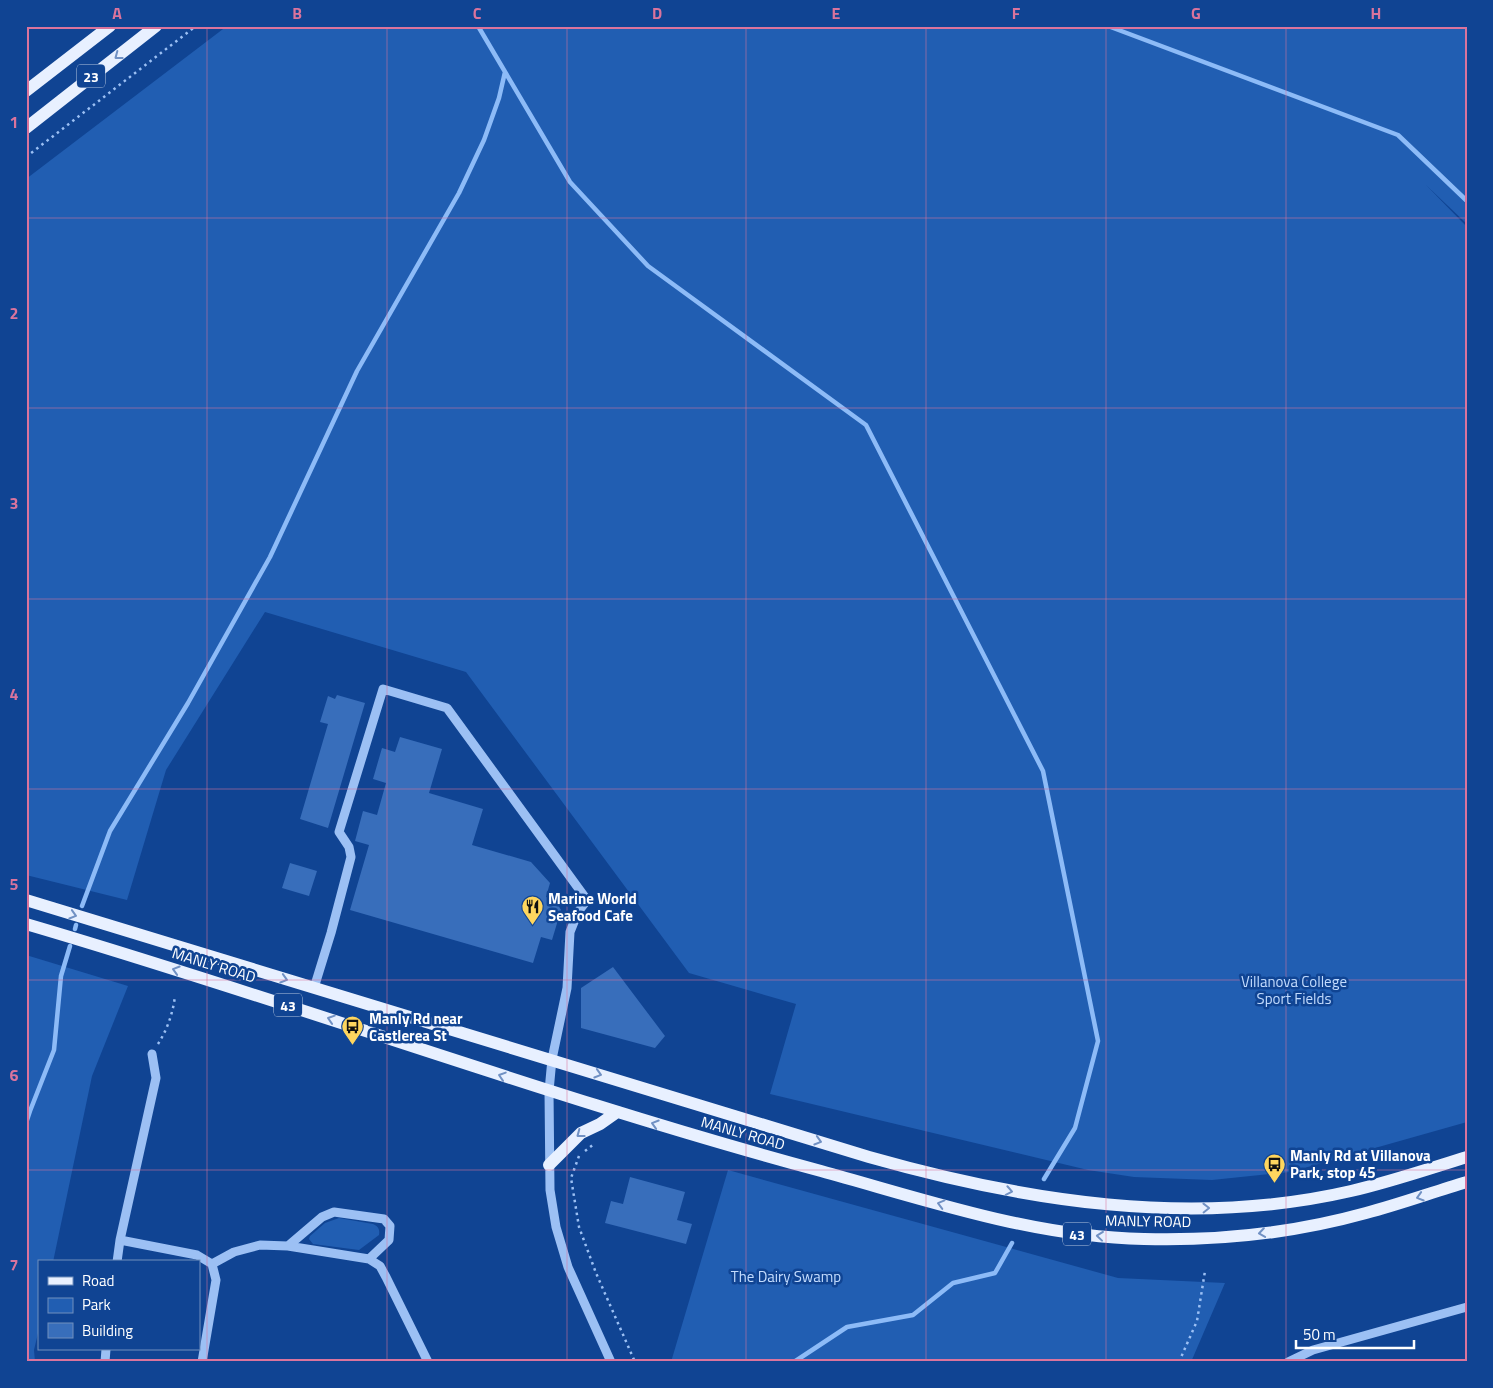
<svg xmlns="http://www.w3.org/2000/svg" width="1493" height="1388" font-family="'Titillium Web',sans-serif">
	<rect width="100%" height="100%" fill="#104493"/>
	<path fill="#215eb2" d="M 227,26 L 1467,26 L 1467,224 L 1426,185 L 1467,227 L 1467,1122 L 1290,1172 L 1212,1180 L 1134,1177 L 1088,1170 L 770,1094 L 796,1004 L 689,973 L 466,672 L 265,612 L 166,770 L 127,900 L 26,875 L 26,179 Z
		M 26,955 L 128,986 L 92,1076 L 53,1262 L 39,1262 L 39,1329 L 34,1350 L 35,1362 L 26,1362 Z
		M 728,1170 L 1118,1278 L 1225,1283 L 1191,1362 L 671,1362 Z
		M 339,1218 L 373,1224 C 378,1226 380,1229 379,1235 L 359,1250 L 313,1244 L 309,1239 L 310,1236 L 325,1223 Z"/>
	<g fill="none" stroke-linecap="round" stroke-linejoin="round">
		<path stroke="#8dbbf7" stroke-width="4.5" d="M 478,26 L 570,182 L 648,266 L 866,425 L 1043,771 L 1098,1041 L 1075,1128 L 1044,1179
			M 1108,26 L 1398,135 L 1467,201
			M 82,906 L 110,831 L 188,703 L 270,557 L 357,371 L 459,193 L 484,140 L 499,98 L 505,72
			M 75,929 L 76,925
			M 26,1123 L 30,1111 L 54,1050 L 61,976 L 70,946
			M 794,1362 L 847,1327 L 913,1315 L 953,1283 L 995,1273 L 1012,1243"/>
	</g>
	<path fill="#386ebb" d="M 337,695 L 365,703 L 328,828 L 300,819 L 328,724 L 320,722 L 328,696 L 335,699 Z
		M 400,737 L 442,749 L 429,793 L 483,809 L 472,845 L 531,862 L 550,883 L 546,897 L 555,900 L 561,910 L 552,940 L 541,937 L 533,963 L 350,910 L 369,845 L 355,841 L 363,811 L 377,815 L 386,783 L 373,779 L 382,748 L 395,752 Z
		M 290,863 L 317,871 L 309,896 L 282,888 Z
		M 613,967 L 665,1036 L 655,1048 L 581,1028 L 581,988 Z
		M 630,1177 L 685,1192 L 677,1220 L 692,1224 L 686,1244 L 605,1223 L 611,1201 L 623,1204 Z"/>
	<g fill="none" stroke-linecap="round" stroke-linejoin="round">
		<path stroke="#9cc0f4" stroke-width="2.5" stroke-dasharray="2.5 4" stroke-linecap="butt" d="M 26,157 L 196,26
			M 158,1044 C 167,1030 173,1013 175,996
			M 585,1151 L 594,1144
			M 579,1156 L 571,1178 L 579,1227 L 596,1273 L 635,1362
			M 1179,1362 L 1197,1321 L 1205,1271"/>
		<path stroke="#9cc0f4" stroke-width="9" d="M 314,988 L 331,933 L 351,857 L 349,847 L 339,832 L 383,689 L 447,708 L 587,900 L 578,912 L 570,932 L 567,988 L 552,1059 L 549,1091 L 550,1190 L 556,1227 L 568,1267 L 611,1362
			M 120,1240 L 197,1255 L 212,1264 L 216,1280 L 202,1362
			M 288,1246 L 322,1217 L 334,1212 L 384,1219 L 390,1226 L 389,1240 L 369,1259
			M 117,1262 L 120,1240 L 156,1078 L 152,1054
			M 212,1264 L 234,1252 L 260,1245 L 288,1246 L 369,1259 L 380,1266 L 386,1277 L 428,1362
			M 105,1362 L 106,1349
			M 1288,1362 L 1313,1350 L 1467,1307"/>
		<path stroke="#e8f0ff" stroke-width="12" d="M 26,91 L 110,26
			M 26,128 L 156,26
			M 26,900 L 869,1157 C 1024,1201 1191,1228 1351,1191 C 1390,1182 1428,1169 1467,1157
			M 26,924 C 293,1002 553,1099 821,1171 C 927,1200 1033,1237 1144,1239 C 1218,1241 1294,1233 1366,1213 C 1400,1204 1433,1192 1467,1182
			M 549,1165 L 581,1133 L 600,1124 L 617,1112"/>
	</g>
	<defs><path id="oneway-chevron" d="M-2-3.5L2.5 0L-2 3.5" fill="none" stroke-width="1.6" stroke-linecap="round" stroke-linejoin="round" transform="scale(1.25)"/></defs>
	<g stroke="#7191c4">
		<use href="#oneway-chevron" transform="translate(118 56) rotate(143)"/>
		<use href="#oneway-chevron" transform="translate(73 915) rotate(17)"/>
		<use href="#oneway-chevron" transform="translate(176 970) rotate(-163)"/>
		<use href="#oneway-chevron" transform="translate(284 979) rotate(17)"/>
		<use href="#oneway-chevron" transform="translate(331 1019) rotate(-162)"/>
		<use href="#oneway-chevron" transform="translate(598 1074) rotate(17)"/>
		<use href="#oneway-chevron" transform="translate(502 1076) rotate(-162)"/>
		<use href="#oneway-chevron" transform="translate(655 1124) rotate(-163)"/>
		<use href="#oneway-chevron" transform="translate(580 1134) rotate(143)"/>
		<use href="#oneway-chevron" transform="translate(818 1141) rotate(17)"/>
		<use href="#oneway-chevron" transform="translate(1009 1191) rotate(11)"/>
		<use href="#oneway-chevron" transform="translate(1420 1197) rotate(163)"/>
		<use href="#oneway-chevron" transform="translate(941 1204) rotate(-165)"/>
		<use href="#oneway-chevron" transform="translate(1206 1208) rotate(-1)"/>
		<use href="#oneway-chevron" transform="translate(1262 1233) rotate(172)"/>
		<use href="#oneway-chevron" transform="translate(1100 1236) rotate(-174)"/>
	</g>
	<path fill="none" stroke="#da749d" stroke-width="1" stroke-opacity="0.55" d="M 207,26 L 207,1362M 387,26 L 387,1362M 567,26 L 567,1362M 746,26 L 746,1362M 926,26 L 926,1362M 1106,26 L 1106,1362M 1286,26 L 1286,1362M 26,218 L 1467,218M 26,408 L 1467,408M 26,599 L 1467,599M 26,789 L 1467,789M 26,980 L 1467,980M 26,1170 L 1467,1170"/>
	<defs>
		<symbol id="restaurant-pin" viewBox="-11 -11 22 30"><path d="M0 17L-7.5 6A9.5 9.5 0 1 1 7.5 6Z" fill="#ffd65e" stroke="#104493"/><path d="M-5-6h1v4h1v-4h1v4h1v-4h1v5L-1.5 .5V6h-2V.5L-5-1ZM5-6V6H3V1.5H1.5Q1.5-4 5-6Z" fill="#111"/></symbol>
		<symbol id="bus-pin" viewBox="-11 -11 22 30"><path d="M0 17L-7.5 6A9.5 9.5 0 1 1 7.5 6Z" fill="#ffd65e" stroke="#104493"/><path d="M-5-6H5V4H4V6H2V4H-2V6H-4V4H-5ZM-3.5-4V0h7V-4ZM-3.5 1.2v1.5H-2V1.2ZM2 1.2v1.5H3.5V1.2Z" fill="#111"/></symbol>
	</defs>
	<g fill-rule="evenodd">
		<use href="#restaurant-pin" x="520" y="894" width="25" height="34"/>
		<use href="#bus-pin" x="340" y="1014" width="25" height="34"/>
		<use href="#bus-pin" x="1262" y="1152" width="25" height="34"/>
	</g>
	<g text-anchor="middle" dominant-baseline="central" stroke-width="5" stroke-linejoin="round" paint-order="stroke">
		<g fill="#104493" stroke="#b7c7df" stroke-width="1">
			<rect x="77" y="64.5" width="28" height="23" rx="4"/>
			<rect x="274" y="993.5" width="28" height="23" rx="4"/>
			<rect x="1063" y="1222.5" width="28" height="23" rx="4"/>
		</g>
		<g font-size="14" font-weight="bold" fill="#fff">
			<text x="91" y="76">23</text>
			<text x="288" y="1005">43</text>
			<text x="1077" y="1234">43</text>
		</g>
		<g font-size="15" font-weight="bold" fill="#fff" stroke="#104493" text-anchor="start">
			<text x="548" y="898">Marine World<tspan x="548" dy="17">Seafood Cafe</tspan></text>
			<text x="369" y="1018">Manly Rd near<tspan x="369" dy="17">Castlerea St</tspan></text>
			<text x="1290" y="1155">Manly Rd at Villanova<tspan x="1290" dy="17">Park, stop 45</tspan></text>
		</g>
		<g font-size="15" fill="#fff" stroke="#104493">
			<text transform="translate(214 965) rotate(17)">MANLY ROAD</text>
			<text transform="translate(743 1133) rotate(16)">MANLY ROAD</text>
			<text transform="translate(1148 1221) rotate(1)">MANLY ROAD</text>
		</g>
		<g font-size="15" fill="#c3dcfe" stroke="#104493">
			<text x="1294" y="981">Villanova College<tspan x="1294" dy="17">Sport Fields</tspan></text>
			<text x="786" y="1276">The Dairy Swamp</text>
		</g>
	</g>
	<rect width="1493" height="1388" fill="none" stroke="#104493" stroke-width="55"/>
	<rect x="38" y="1260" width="162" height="90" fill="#104493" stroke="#708fbe"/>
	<rect x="48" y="1277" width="25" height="8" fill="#e8f0ff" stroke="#708fbe"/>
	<text x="82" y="1286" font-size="15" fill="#ffffff">Road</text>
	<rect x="48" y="1298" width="25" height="15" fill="#215eb2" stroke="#708fbe"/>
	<text x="82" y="1310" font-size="15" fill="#ffffff">Park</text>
	<rect x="48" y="1323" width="25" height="15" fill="#386ebb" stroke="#708fbe"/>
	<text x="82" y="1336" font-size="15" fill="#ffffff">Building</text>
	<path d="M1296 1340v8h118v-8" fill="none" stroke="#ffffff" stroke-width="2.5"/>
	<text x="1303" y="1340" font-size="15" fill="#ffffff" stroke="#104493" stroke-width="4" paint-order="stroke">50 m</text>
	<rect x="28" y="28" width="1438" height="1332" fill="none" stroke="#da749d" stroke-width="2"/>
	<g font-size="16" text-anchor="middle" font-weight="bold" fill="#da749d">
		<text x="117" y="19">A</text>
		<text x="297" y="19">B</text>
		<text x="477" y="19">C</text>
		<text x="657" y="19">D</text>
		<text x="836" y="19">E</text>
		<text x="1016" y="19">F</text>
		<text x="1196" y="19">G</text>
		<text x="1376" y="19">H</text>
		<text x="14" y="128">1</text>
		<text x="14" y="319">2</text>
		<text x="14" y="509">3</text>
		<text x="14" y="700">4</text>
		<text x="14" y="890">5</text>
		<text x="14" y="1081">6</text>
		<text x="14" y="1271">7</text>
	</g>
</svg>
